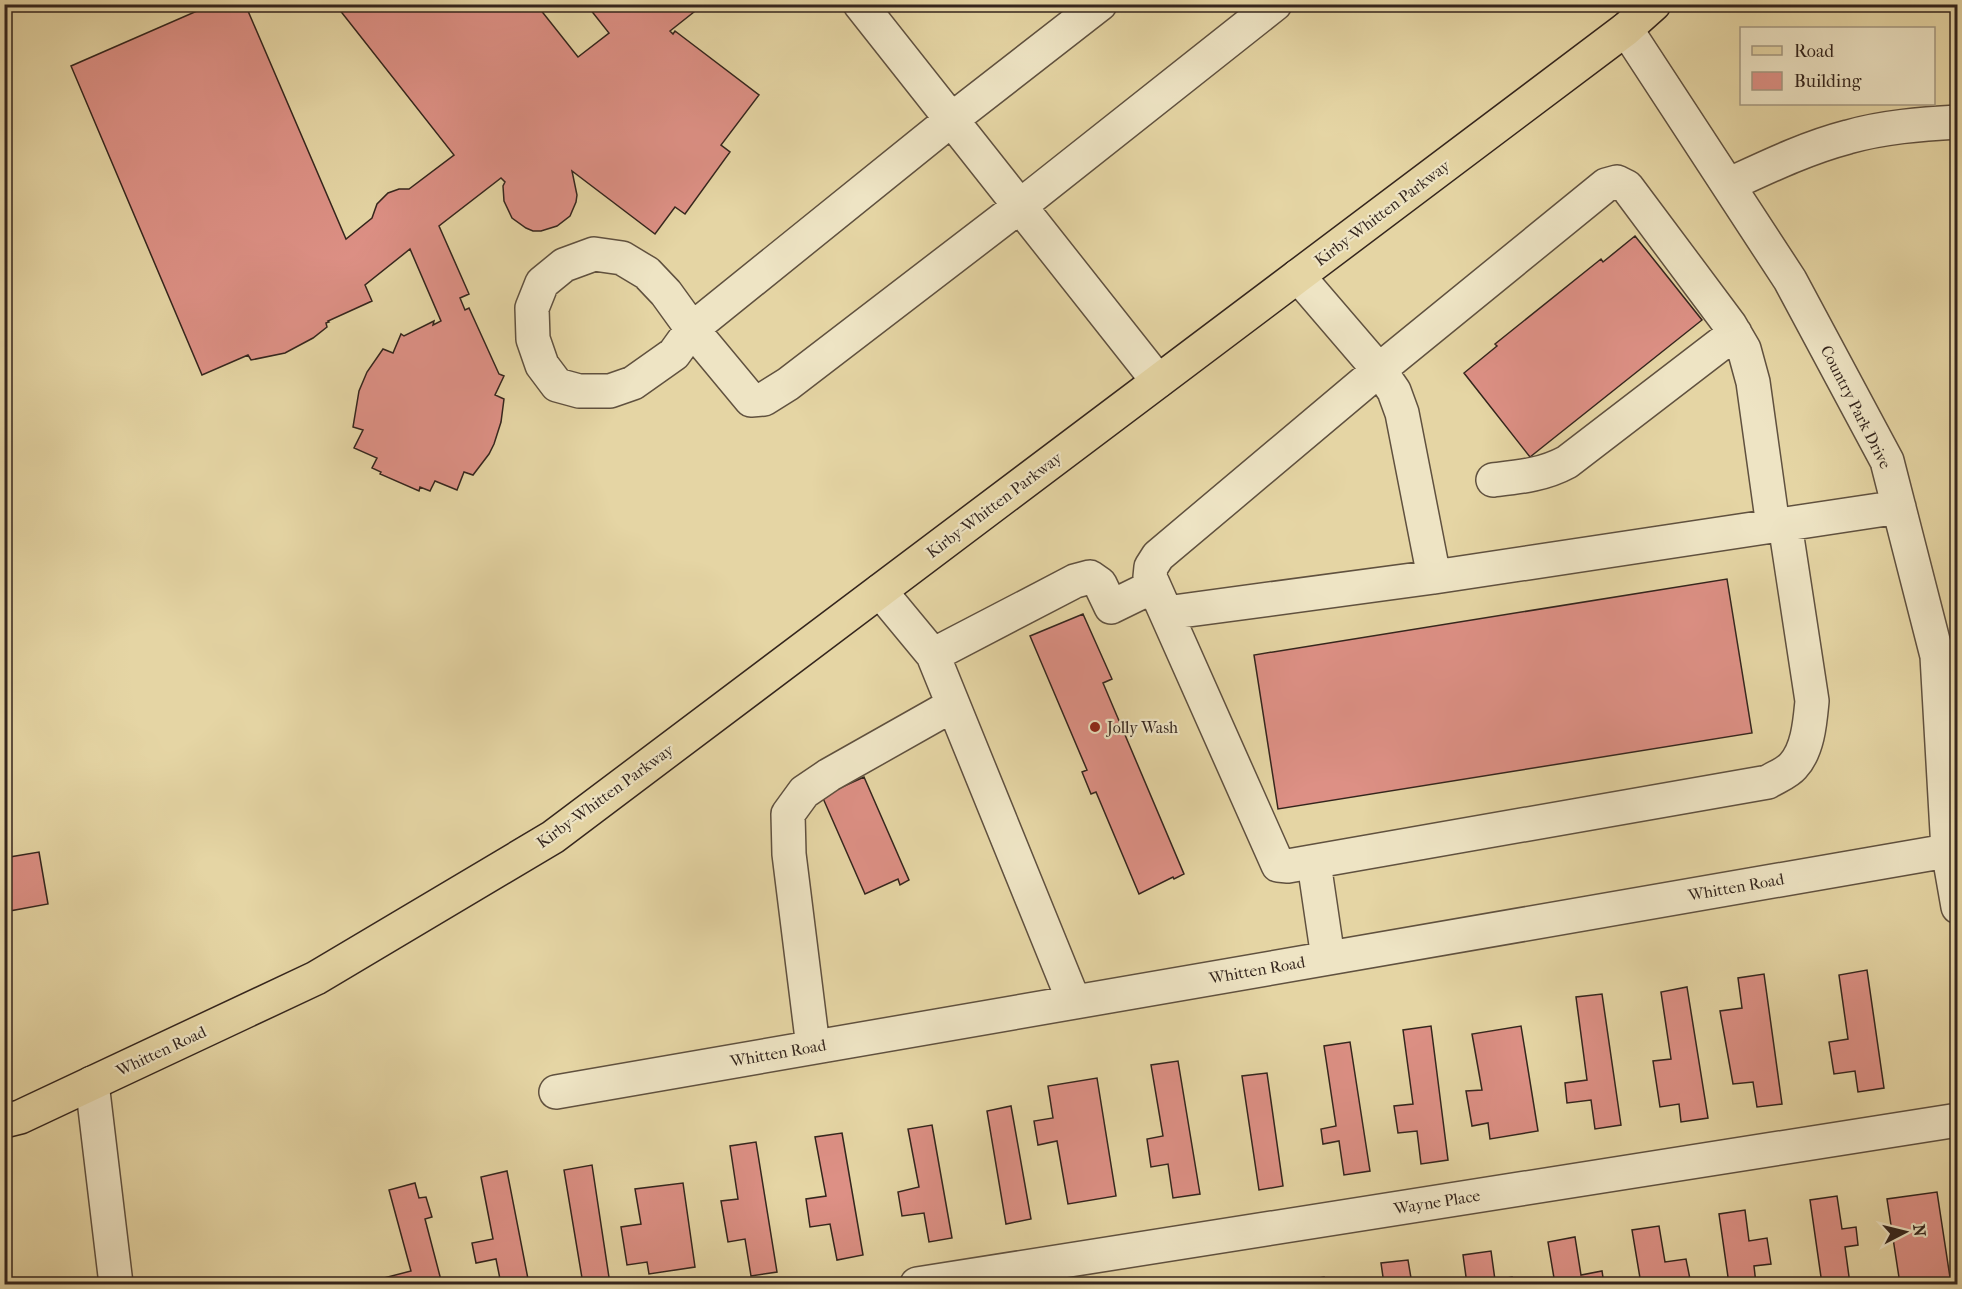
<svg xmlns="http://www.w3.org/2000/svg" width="1962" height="1289" font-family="'IM FELL French Canon',serif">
	<rect width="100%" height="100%" fill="#e5d5a4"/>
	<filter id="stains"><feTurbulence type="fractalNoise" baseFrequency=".00333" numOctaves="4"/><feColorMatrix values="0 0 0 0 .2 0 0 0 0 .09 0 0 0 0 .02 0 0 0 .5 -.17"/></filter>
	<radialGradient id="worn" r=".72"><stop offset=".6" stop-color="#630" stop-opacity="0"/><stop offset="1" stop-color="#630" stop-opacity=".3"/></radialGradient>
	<path fill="#dd9085" stroke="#34251d" stroke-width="1.5" d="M 213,4 L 245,4 L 346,239 L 372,218 L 377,204 L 388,193 L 399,189 L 409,189 L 454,155 L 335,4 L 536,4 L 578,57 L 609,33 L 586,4 L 704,4 L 670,31 L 673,34 L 675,31 L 759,95 L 721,145 L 730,152 L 685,214 L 675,207 L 655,234 L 572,171 L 577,195 L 576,202 L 570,216 L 557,226 L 541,231 L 533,231 L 526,228 L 512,218 L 504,201 L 503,186 L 505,182 L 501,178 L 439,226 L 469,294 L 460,298 L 465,310 L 469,308 L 499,374 L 504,376 L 495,395 L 504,399 L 501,422 L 494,444 L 489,454 L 473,475 L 464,472 L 457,490 L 435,481 L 430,491 L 420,487 L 419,491 L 380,474 L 381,472 L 372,468 L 377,458 L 354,448 L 363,430 L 353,427 L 359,391 L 367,372 L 383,349 L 393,353 L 401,334 L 404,336 L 434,321 L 433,325 L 441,321 L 410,249 L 365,285 L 372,301 L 328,321 L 329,322 L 326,323 L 327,327 L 313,338 L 285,353 L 251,360 L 248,355 L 202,375 L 71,66 Z
		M 1635,236 L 1702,320 L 1530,457 L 1464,373 L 1497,346 L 1495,344 L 1601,259 L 1603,262 Z
		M 1727,579 L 1752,733 L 1278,809 L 1254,655 Z
		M 1083,614 L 1112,679 L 1103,683 L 1184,874 L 1174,879 L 1173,877 L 1139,894 L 1096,792 L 1091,794 L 1082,772 L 1087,770 L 1030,636 Z
		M 864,777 L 909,880 L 900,885 L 898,879 L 865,894 L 822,796 Z
		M 39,852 L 48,904 L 4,912 L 4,858 Z
		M 1867,970 L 1884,1088 L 1858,1092 L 1855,1071 L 1834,1074 L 1829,1042 L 1848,1039 L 1839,975 Z
		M 1764,974 L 1782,1104 L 1757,1107 L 1753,1082 L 1733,1084 L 1720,1011 L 1742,1008 L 1738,978 Z
		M 1687,987 L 1708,1118 L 1681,1122 L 1679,1104 L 1660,1107 L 1653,1061 L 1671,1059 L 1661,992 Z
		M 1602,994 L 1621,1125 L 1595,1129 L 1591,1100 L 1567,1103 L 1565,1083 L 1587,1080 L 1576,997 Z
		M 1431,1026 L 1448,1160 L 1421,1164 L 1417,1131 L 1398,1133 L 1394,1106 L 1413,1104 L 1403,1030 Z
		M 1521,1026 L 1538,1131 L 1490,1139 L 1488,1123 L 1472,1126 L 1466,1091 L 1482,1090 L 1472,1034 Z
		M 1350,1042 L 1370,1171 L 1344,1175 L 1339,1141 L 1323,1144 L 1321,1129 L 1336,1126 L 1324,1046 Z
		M 1178,1061 L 1200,1194 L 1173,1198 L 1168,1164 L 1151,1167 L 1147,1139 L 1163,1136 L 1151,1065 Z
		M 1267,1073 L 1283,1186 L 1259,1190 L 1242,1076 Z
		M 1097,1078 L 1116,1196 L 1068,1204 L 1057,1141 L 1038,1145 L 1034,1121 L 1053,1118 L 1048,1086 Z
		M 1011,1106 L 1031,1219 L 1006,1224 L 987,1111 Z
		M 932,1125 L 952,1238 L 929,1242 L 924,1213 L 902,1216 L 898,1192 L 919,1187 L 908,1129 Z
		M 842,1133 L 863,1255 L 837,1260 L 830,1224 L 810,1227 L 806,1199 L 826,1196 L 815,1137 Z
		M 756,1142 L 777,1272 L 751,1276 L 745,1239 L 728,1242 L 721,1201 L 738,1199 L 730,1146 Z
		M 592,1165 L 610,1284 L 583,1284 L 564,1170 Z
		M 507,1171 L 529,1284 L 501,1284 L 496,1259 L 476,1263 L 472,1243 L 493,1239 L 481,1177 Z
		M 415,1183 L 419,1198 L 426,1197 L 432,1217 L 425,1219 L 442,1284 L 377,1284 L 376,1280 L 411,1271 L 389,1190 Z
		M 683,1183 L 695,1267 L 649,1274 L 647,1262 L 627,1265 L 621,1227 L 641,1224 L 635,1189 Z
		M 1937,1192 L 1951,1284 L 1900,1284 L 1887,1199 Z
		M 1837,1196 L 1842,1229 L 1856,1227 L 1858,1245 L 1845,1247 L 1850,1284 L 1822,1284 L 1810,1200 Z
		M 1745,1210 L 1749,1241 L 1767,1238 L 1771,1264 L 1754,1266 L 1756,1284 L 1729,1284 L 1719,1214 Z
		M 1659,1226 L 1665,1262 L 1686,1259 L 1691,1284 L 1641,1284 L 1632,1230 Z
		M 1575,1237 L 1581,1275 L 1602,1271 L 1604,1284 L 1555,1284 L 1548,1242 Z
		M 1491,1251 L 1495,1280 L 1512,1277 L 1513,1284 L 1467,1284 L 1463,1255 Z
		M 1408,1260 L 1412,1284 L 1384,1284 L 1381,1263 Z
		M 1324,1277 L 1325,1284 L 1301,1284 L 1300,1281 Z"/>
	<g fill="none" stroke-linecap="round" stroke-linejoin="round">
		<defs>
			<path id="minor" d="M 860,4 L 1158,381
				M 1100,4 L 951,120 L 692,329 L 666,293 L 647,273 L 622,258 L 594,254 L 564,265 L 542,283 L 532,308 L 533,339 L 542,365 L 557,385 L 579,391 L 610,391 L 633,383 L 674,354 L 692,329 L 751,400 L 764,399 L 788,384 L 1020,206 L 1275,4
				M 1626,29 L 1790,280 L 1887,461 L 1937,656 L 1948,850 L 1958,907
				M 1728,185 C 1767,167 1806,148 1848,137 C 1883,127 1921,124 1958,122
				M 1298,276 L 1383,375 L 1394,391 L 1402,413 L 1434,577 L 1899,507
				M 1493,480 C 1519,477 1543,475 1567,462 L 1735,333
				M 1773,526 L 1753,382 L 1744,349 L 1730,325 L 1627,187 L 1617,182 L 1606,185 L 1379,370 L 1158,556 L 1151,567 L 1150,577 L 1278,865 L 1288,866 L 1768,782 C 1776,777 1787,773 1793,766 C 1808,750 1810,722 1812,701 L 1785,524
				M 880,591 L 933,655 L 1075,581 L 1090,577 L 1100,584 L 1111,607 L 1154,586
				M 1166,613 L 1434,577
				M 933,655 L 1074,1002
				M 1314,863 L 1328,958
				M 813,1047 L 789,854 L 788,814 L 804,792 L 829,775 L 953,705
				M 92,1083 L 116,1284
				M 556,1092 L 1958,849
				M 917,1284 L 1958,1120"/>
			<path id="major" d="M 4,1121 L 20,1117 L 316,978 L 553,837 L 1626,29 L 1654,4"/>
		</defs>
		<use href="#minor" stroke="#60513f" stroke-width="36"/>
		<use href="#major" stroke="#34251d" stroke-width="36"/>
		<use href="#minor" stroke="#eee4c4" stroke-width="33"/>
		<use href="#major" stroke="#e5d5a4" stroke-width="33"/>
	</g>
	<circle fill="#8f2418" stroke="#eee4c4" stroke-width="2" cx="1095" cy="727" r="6"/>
	<g text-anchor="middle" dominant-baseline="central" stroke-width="4.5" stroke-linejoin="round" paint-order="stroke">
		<g font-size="16" fill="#34251d" stroke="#eee4c4">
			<text transform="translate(1382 213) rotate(-37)">Kirby-Whitten Parkway</text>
			<text transform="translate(1856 407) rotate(63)">Country Park Drive</text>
			<text transform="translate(994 505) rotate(-37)">Kirby-Whitten Parkway</text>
			<text transform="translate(605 796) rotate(-36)">Kirby-Whitten Parkway</text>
			<text transform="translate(1736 887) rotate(-10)">Whitten Road</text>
			<text transform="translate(1257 970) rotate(-10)">Whitten Road</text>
			<text transform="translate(161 1051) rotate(-25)">Whitten Road</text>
			<text transform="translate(778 1053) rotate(-10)">Whitten Road</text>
			<text transform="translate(1437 1202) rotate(-9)">Wayne Place</text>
		</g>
		<g font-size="16" fill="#34251d" stroke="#eee4c4" text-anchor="start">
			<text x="1107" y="727">Jolly Wash</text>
		</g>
	</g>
	<rect width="1962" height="1289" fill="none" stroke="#e5d5a4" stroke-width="24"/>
	<rect x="6" y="6" width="1950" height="1277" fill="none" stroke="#34251d" stroke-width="3"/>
	<rect x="12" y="12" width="1938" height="1265" fill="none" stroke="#34251d" stroke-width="1.5"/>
	<rect x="1740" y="27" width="195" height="78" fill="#eee4c4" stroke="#a49881" stroke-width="1.5"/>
	<rect x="1752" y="46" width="30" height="9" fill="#e5d5a4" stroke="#a49881" stroke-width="1.5"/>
	<text x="1794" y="57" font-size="18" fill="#34251d">Road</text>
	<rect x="1752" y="72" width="30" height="18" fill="#dd9085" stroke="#a49881" stroke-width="1.5"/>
	<text x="1794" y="87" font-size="18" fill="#34251d">Building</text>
	<g transform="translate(1905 1232) rotate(83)" stroke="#eee4c4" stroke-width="4.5" paint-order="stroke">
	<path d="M0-4.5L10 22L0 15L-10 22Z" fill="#34251d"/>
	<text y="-9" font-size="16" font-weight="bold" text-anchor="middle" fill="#34251d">N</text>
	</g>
	<rect width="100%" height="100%" filter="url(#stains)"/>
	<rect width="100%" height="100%" fill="url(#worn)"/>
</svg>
